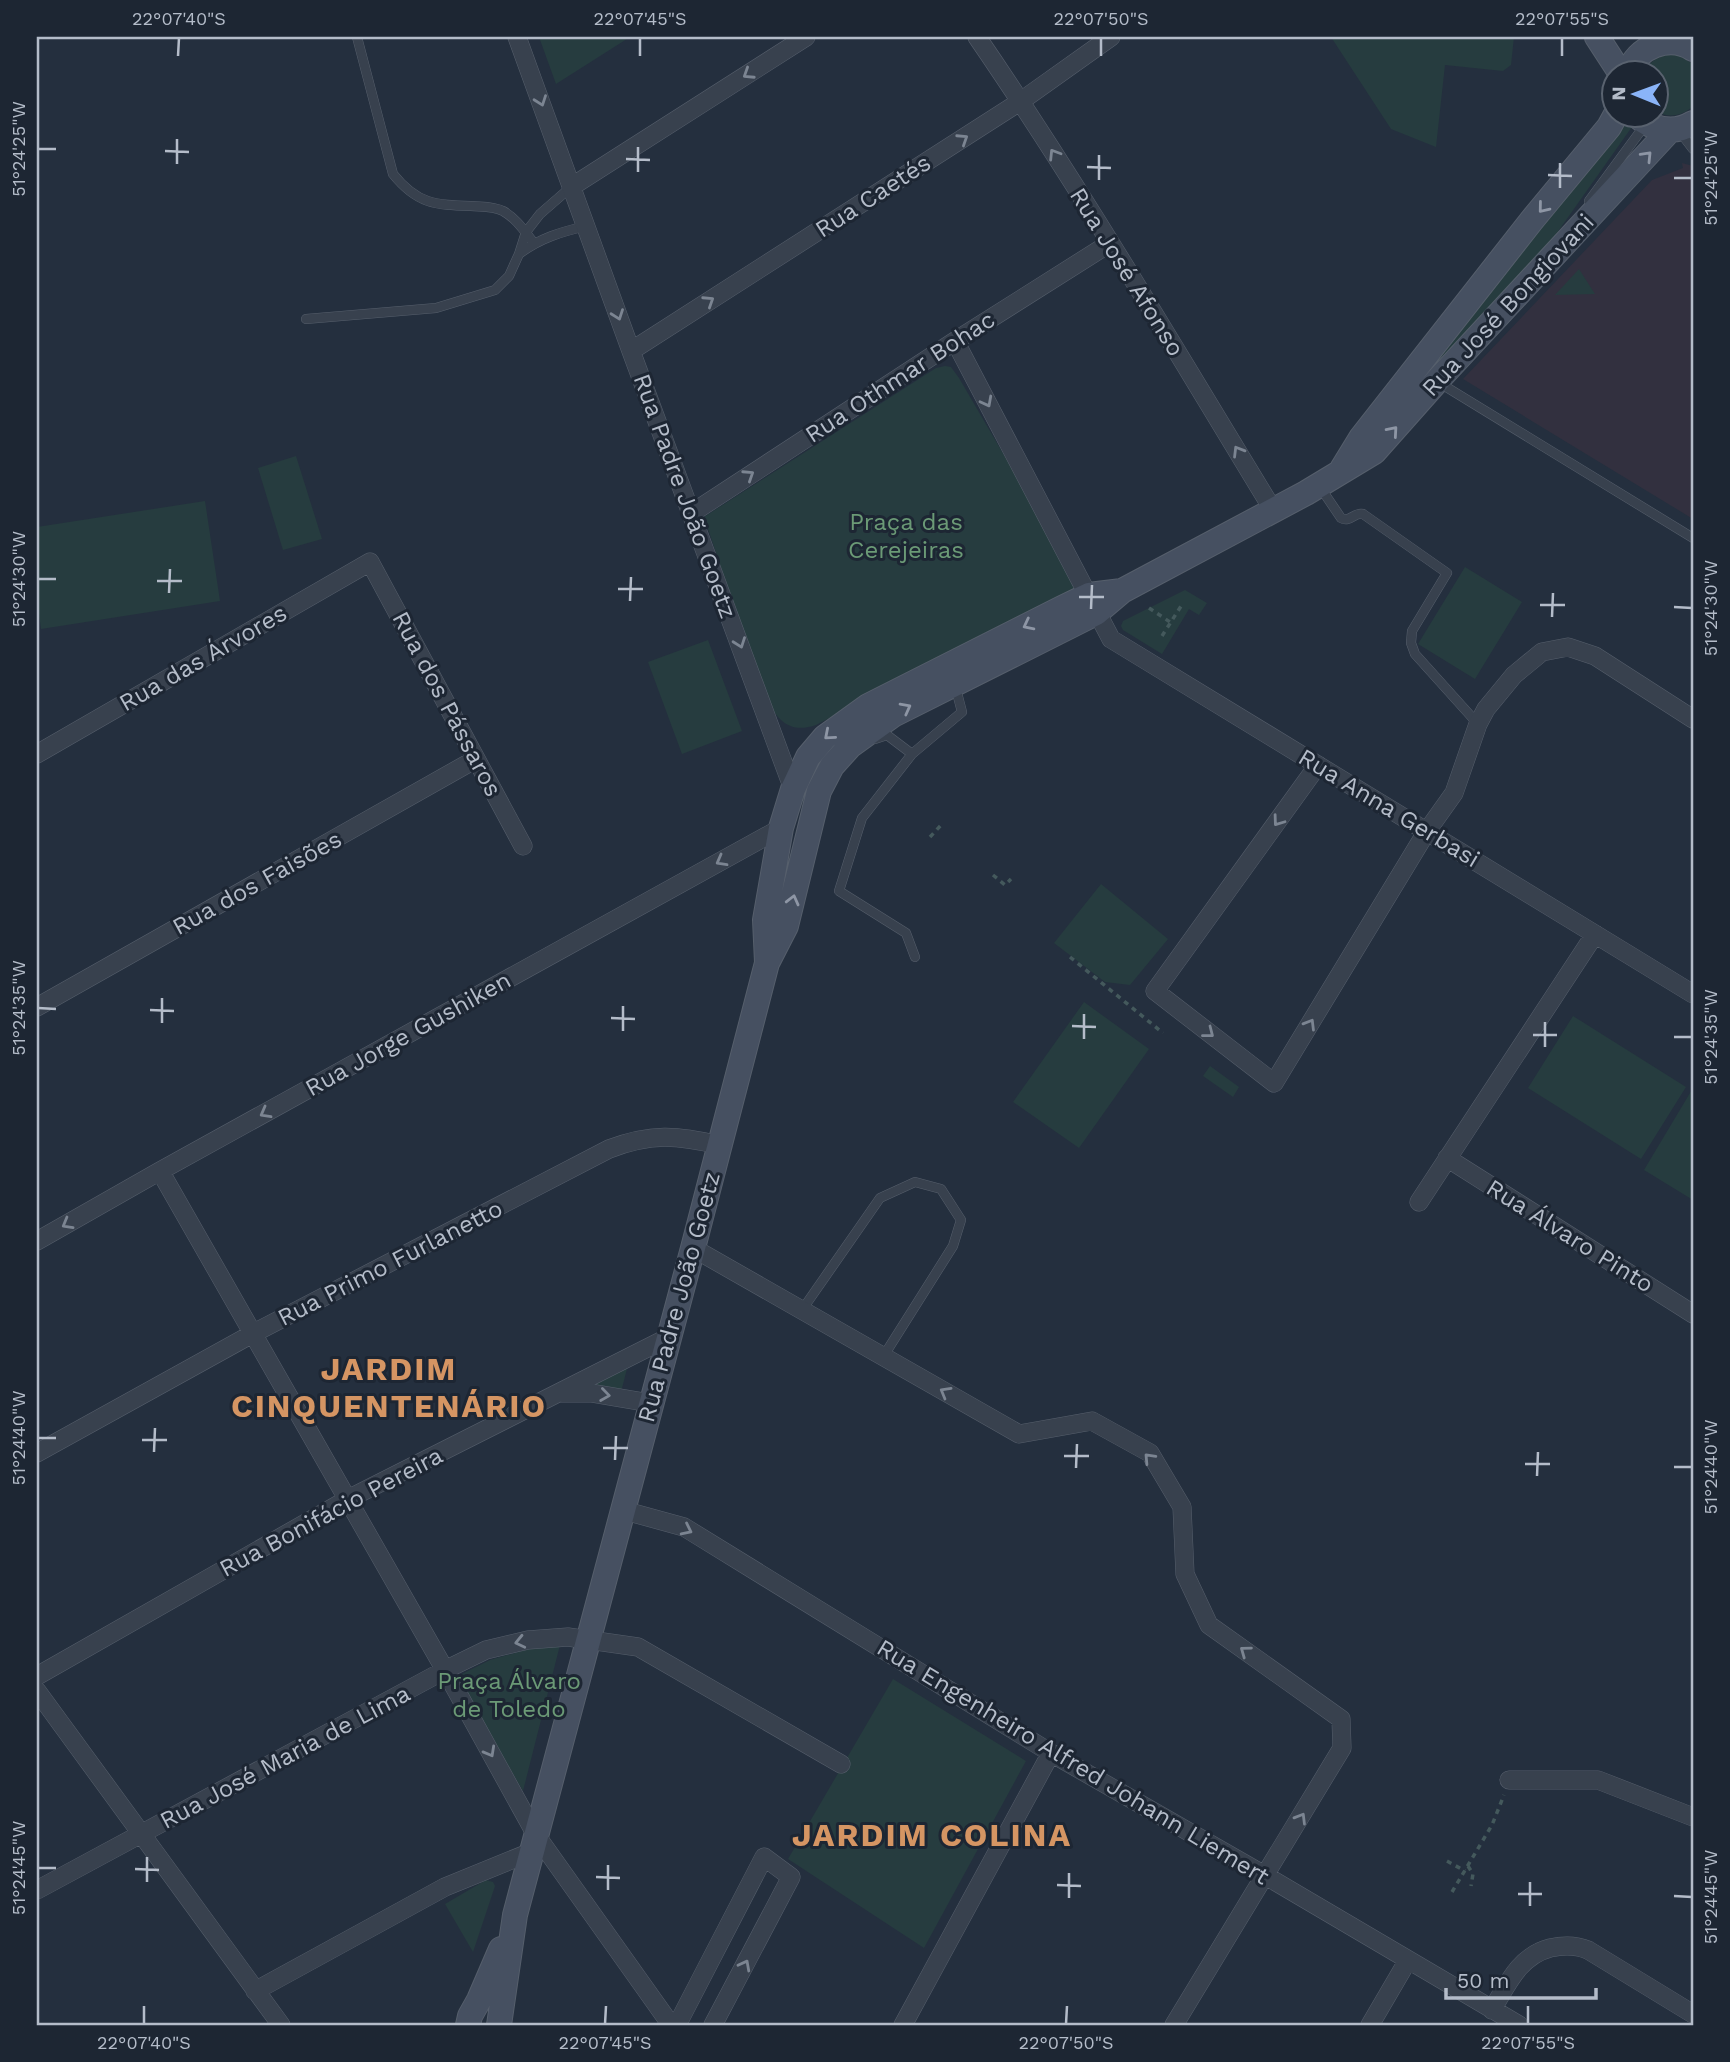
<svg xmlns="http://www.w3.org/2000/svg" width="1730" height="2062" font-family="'Work Sans',sans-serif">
	<rect width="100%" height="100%" fill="#242f3e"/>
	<path fill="#32303f" d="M 1682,163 L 1693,166 L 1693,519 L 1463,379 L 1652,180 L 1683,168 Z"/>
	<path fill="#263c3f" d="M 539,37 L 630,37 L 556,84 Z
		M 1331,37 L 1514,37 L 1511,65 L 1503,71 L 1445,65 L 1436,147 L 1391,129 Z
		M 1668,54 L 1678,55 L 1693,64 L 1693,106 C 1683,116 1670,118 1656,112 L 1656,74 L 1642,74 C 1649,62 1656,58 1668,54 Z
		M 1624,116 L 1634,124 L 1547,247 L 1366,441 Z
		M 1579,269 L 1595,294 L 1555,295 Z
		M 945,366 L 951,367 L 959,378 L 1081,587 L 816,725 C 804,729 792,730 781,720 C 763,704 750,654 742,631 C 729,593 717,555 704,517 L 936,368 Z
		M 296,456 L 322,539 L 283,550 L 258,468 Z
		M 205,501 L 220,601 L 41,629 L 37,600 L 37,527 Z
		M 1465,567 L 1522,602 L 1475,679 L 1418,644 Z
		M 1185,590 L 1207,603 L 1199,615 L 1189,609 L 1162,654 L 1123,630 L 1121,626 L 1123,621 Z
		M 708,640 L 742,731 L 682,754 L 648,662 Z
		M 1101,884 L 1168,939 L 1130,985 L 1105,982 L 1054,943 Z
		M 1084,1002 L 1149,1049 L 1079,1148 L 1013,1102 Z
		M 1573,1016 L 1686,1087 L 1641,1159 L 1528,1088 Z
		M 1210,1066 L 1239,1087 L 1233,1097 L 1203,1076 Z
		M 1693,1088 L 1693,1200 L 1644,1170 Z
		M 628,1365 L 621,1392 L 591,1384 Z
		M 560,1645 L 523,1791 L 456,1677 L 490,1660 L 529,1649 Z
		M 893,1679 L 1026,1761 L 924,1948 L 788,1859 Z
		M 486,1880 L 493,1882 L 495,1886 L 473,1952 L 445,1904 Z"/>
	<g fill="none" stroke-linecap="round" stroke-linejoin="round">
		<defs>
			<path id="lane" d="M 357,37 L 393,174 C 417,204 435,205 471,206 C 482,207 493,206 503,211 C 516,218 525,232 534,243
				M 1680,132 L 1693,149
				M 571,187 L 540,214 L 526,232 L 519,254 C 540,238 561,232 586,226
				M 1589,201 L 1645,125
				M 306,319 L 436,308 L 495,290 L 509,276 L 519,254
				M 1438,382 L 1693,538
				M 1320,487 L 1341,518 C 1350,523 1354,512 1363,514 L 1447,573 L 1412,631 L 1411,643 L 1415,654 L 1478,724
				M 875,739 L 887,735 L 912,754 L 962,712 L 955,685
				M 912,754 L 862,818 L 839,891 L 906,933 L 915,957
				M 802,1310 L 880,1198 L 915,1182 L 941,1189 L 961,1220 L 953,1246 L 883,1357"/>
			<path id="street" d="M 517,37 L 631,351 L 793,789
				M 977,37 C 1082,190 1176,351 1273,510
				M 571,187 L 806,37
				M 955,341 L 1111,639 L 1693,994
				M 631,351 L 1021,101 L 1111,37
				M 692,513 L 955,341 L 1110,243
				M 37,754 L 370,562 L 523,846
				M 1318,765 L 1155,991 L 1274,1083 L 1427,831 L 1454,793 L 1478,724 L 1486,709 L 1514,675 L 1542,652 L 1568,647 L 1595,656 L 1693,719
				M 37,1007 L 476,759
				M 1447,1158 L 1693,1314
				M 160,1171 L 445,1670 L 536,1835 L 671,2025
				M 1419,1202 L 1595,934
				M 37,1241 L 160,1171 L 781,828
				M 693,1248 L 1019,1434 L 1092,1421 L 1150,1453 L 1182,1507 L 1185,1574 L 1209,1625 L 1341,1719 L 1342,1748 L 1174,2025
				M 562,1393 L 591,1393 L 650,1403
				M 37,1453 L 252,1334 L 609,1149 C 651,1133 677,1135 719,1145
				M 622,1510 L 684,1527 L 1051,1753 L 1266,1876 L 1519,2025
				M 37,1676 L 348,1499 L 667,1338
				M 37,1691 L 281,2025
				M 1509,1780 L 1598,1780 L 1693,1817
				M 37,1890 L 445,1670 L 486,1650 L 528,1640 L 568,1637 L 638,1647 L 841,1764
				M 255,1991 L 445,1887 L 531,1852
				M 1492,2010 C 1507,1985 1519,1956 1550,1948 C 1563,1945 1576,1945 1588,1950 L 1693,2014
				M 677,2025 L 764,1857 L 791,1877 L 713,2025
				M 903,2025 L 1051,1753
				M 1370,2025 L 1408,1960"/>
			<path id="secondary" d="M 1597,37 L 1621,74
				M 1628,74 C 1636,46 1670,34 1693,49
				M 1637,116 C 1654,130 1673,135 1693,123
				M 1342,469 L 1361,438 L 1532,220 L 1609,127 L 1615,116
				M 767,962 L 765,920 L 781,828 L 793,789 L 808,757 L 825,737 L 868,706 L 1062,608 L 1089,595 L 1122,591
				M 468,2025 L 470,2016 L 479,2000 L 501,1949
				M 499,2025 L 515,1915 L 693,1248 L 767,963 L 786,926 L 819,791 L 832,766 L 850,746 L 893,715 L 1096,613 L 1122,591 L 1306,493 L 1374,452 L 1437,381 L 1670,130"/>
		</defs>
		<use href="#lane" stroke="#565f6c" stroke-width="10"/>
		<use href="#street" stroke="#565f6c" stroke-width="19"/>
		<use href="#secondary" stroke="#565f6c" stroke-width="26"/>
		<path stroke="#44595c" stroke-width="3.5" stroke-dasharray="5 5" stroke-linecap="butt" d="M 1149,608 L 1170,622
			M 1162,636 L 1183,603
			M 930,837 L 943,823
			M 993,875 L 1005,885 L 1011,879
			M 1070,957 L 1163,1033
			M 1447,1861 L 1465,1871
			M 1468,1866 L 1473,1874 L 1471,1886
			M 1452,1892 L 1492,1825 L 1504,1795"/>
		<use href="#lane" stroke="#38414e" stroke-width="9"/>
		<use href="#street" stroke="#38414e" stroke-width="18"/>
		<use href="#secondary" stroke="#465061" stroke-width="24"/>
	</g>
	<defs><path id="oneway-chevron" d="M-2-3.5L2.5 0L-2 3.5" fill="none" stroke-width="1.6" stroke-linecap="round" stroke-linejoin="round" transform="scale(1.75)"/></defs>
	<g stroke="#7c8592">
		<use href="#oneway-chevron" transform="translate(748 74) rotate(147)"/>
		<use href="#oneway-chevron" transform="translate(541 101) rotate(70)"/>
		<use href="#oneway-chevron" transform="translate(963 139) rotate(-33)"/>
		<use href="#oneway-chevron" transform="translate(1054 154) rotate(-122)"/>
		<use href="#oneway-chevron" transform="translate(709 301) rotate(-33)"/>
		<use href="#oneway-chevron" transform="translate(618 315) rotate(70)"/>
		<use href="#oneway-chevron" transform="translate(987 402) rotate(62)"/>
		<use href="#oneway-chevron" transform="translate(1238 451) rotate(-121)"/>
		<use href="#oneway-chevron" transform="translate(749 475) rotate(-33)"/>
		<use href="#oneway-chevron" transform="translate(740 643) rotate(70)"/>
		<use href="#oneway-chevron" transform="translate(1278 821) rotate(126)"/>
		<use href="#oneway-chevron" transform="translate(721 861) rotate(151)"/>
		<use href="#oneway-chevron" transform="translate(1310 1024) rotate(-59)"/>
		<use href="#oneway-chevron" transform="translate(1209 1033) rotate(38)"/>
		<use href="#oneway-chevron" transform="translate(265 1113) rotate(151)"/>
		<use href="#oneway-chevron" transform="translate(67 1224) rotate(150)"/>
		<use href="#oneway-chevron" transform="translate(945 1392) rotate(-150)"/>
		<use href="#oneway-chevron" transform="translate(605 1395) rotate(8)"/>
		<use href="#oneway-chevron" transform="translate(1149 1458) rotate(-133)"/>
		<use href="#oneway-chevron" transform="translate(687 1530) rotate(26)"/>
		<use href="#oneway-chevron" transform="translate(520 1642) rotate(167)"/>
		<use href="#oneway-chevron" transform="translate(1245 1651) rotate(-144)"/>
		<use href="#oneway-chevron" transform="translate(490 1752) rotate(61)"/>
		<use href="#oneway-chevron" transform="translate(1301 1818) rotate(-59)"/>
		<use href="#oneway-chevron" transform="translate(745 1965) rotate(-62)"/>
	</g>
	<g stroke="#8e96a5">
		<use href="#oneway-chevron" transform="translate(1647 156) rotate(-46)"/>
		<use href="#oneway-chevron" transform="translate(1543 208) rotate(129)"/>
		<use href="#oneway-chevron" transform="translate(1393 431) rotate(-49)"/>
		<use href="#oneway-chevron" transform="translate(1028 625) rotate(153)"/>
		<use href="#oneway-chevron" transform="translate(906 708) rotate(-28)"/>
		<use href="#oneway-chevron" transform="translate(829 735) rotate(139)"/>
		<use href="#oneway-chevron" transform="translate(793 900) rotate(-76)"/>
	</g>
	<path fill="none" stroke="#b4bcc9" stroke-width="2.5" d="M 178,56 L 179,38M 640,56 L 640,38M 1101,56 L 1101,38M 1562,56 L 1562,38M 38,149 L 56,149M 165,151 L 189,152M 626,159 L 650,160M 177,164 L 177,139M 1087,167 L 1111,168M 638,172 L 638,147M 1548,175 L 1572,176M 1674,178 L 1692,178M 1099,180 L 1099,155M 1560,188 L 1560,163M 38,579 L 56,579M 157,581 L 182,581M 618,589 L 643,589M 169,593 L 170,569M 1079,597 L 1104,597M 630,601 L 631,577M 1540,605 L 1565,605M 1674,607 L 1692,608M 1091,609 L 1092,585M 1552,617 L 1553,593M 38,1008 L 56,1009M 150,1010 L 174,1011M 611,1018 L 635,1019M 162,1023 L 162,998M 1072,1026 L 1096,1027M 623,1031 L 623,1006M 1533,1035 L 1557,1035M 1674,1037 L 1692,1037M 1084,1039 L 1084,1014M 1545,1047 L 1545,1022M 38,1438 L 56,1438M 142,1440 L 167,1440M 603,1448 L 628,1448M 154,1452 L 155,1428M 1064,1456 L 1089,1456M 615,1460 L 616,1436M 1525,1464 L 1550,1464M 1674,1467 L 1692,1467M 1076,1468 L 1077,1444M 1537,1476 L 1538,1452M 38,1868 L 56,1868M 135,1869 L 159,1870M 596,1877 L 620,1878M 147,1882 L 147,1857M 1057,1885 L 1081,1886M 608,1890 L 608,1865M 1518,1894 L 1542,1894M 1674,1896 L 1692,1897M 1069,1898 L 1069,1873M 1530,1906 L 1530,1882M 144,2024 L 144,2006M 605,2024 L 606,2006M 1066,2024 L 1067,2006M 1528,2024 L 1528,2006"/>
	<g text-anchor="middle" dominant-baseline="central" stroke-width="6" stroke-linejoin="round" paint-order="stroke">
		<g font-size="24" fill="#b4bcc9" stroke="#1d2633">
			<text transform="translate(873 196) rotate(-33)">Rua Caetés</text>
			<text transform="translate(1127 272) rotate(58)">Rua José Afonso</text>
			<text transform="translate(1508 305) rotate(-47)">Rua José Bongiovani</text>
			<text transform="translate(900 377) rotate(-33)">Rua Othmar Bohac</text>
			<text transform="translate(685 496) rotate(70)">Rua Padre João Goetz</text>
			<text transform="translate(203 658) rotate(-30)">Rua das Árvores</text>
			<text transform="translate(447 704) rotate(62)">Rua dos Pássaros</text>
			<text transform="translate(1389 808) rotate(31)">Rua Anna Gerbasi</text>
			<text transform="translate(257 883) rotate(-29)">Rua dos Faisões</text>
			<text transform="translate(408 1034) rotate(-29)">Rua Jorge Gushiken</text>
			<text transform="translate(1570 1236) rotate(32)">Rua Álvaro Pinto</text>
			<text transform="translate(390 1263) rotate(-27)">Rua Primo Furlanetto</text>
			<text transform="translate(679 1297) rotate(-75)">Rua Padre João Goetz</text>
			<text transform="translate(331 1512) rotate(-28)">Rua Bonifácio Pereira</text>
			<text transform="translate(285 1757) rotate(-28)">Rua José Maria de Lima</text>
			<text transform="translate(1073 1762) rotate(31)">Rua Engenheiro Alfred Johann Liemert</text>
		</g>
		<g font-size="24" fill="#6b9a76" stroke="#1d2633">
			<text x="906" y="522">Praça das<tspan x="906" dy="28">Cerejeiras</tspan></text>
			<text x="509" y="1681">Praça Álvaro<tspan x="509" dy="28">de Toledo</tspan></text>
		</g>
		<g font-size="32" font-weight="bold" letter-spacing="2" fill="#d59563" stroke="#1d2633">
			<text x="389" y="1369">JARDIM<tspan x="389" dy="37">CINQUENTENÁRIO</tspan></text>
			<text x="932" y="1835">JARDIM COLINA</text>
		</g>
	</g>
	<rect width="1730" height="2062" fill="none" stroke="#1d2633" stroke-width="77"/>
	<g transform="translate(1635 94) rotate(271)"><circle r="33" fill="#1d2633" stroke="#59626f" stroke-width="2"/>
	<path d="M0-5L12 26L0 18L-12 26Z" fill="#8ab4f8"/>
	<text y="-10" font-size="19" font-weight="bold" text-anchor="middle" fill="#b4bcc9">N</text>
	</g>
	<path d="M1446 1988v10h150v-10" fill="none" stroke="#b4bcc9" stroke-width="3.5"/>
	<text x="1457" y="1988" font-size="21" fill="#b4bcc9" stroke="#1d2633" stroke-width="5" paint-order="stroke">50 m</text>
	<rect x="38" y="38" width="1654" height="1986" fill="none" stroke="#b4bcc9" stroke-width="2.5"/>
	<g font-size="18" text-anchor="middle" fill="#b4bcc9">
		<text x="179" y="25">22°07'40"S</text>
		<text x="640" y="25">22°07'45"S</text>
		<text x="1101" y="25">22°07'50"S</text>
		<text x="1562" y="25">22°07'55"S</text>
		<text transform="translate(19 149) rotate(-90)" y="6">51°24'25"W</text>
		<text transform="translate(1711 178) rotate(-90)" y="6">51°24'25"W</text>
		<text transform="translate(19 579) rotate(-90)" y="6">51°24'30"W</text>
		<text transform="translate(1711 608) rotate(-90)" y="6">51°24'30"W</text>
		<text transform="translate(19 1008) rotate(-90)" y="6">51°24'35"W</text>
		<text transform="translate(1711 1037) rotate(-90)" y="6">51°24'35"W</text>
		<text transform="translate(19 1438) rotate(-90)" y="6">51°24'40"W</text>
		<text transform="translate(1711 1467) rotate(-90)" y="6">51°24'40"W</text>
		<text transform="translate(19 1868) rotate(-90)" y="6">51°24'45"W</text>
		<text transform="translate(1711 1897) rotate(-90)" y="6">51°24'45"W</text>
		<text x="144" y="2049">22°07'40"S</text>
		<text x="605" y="2049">22°07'45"S</text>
		<text x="1066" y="2049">22°07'50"S</text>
		<text x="1528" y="2049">22°07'55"S</text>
	</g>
</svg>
